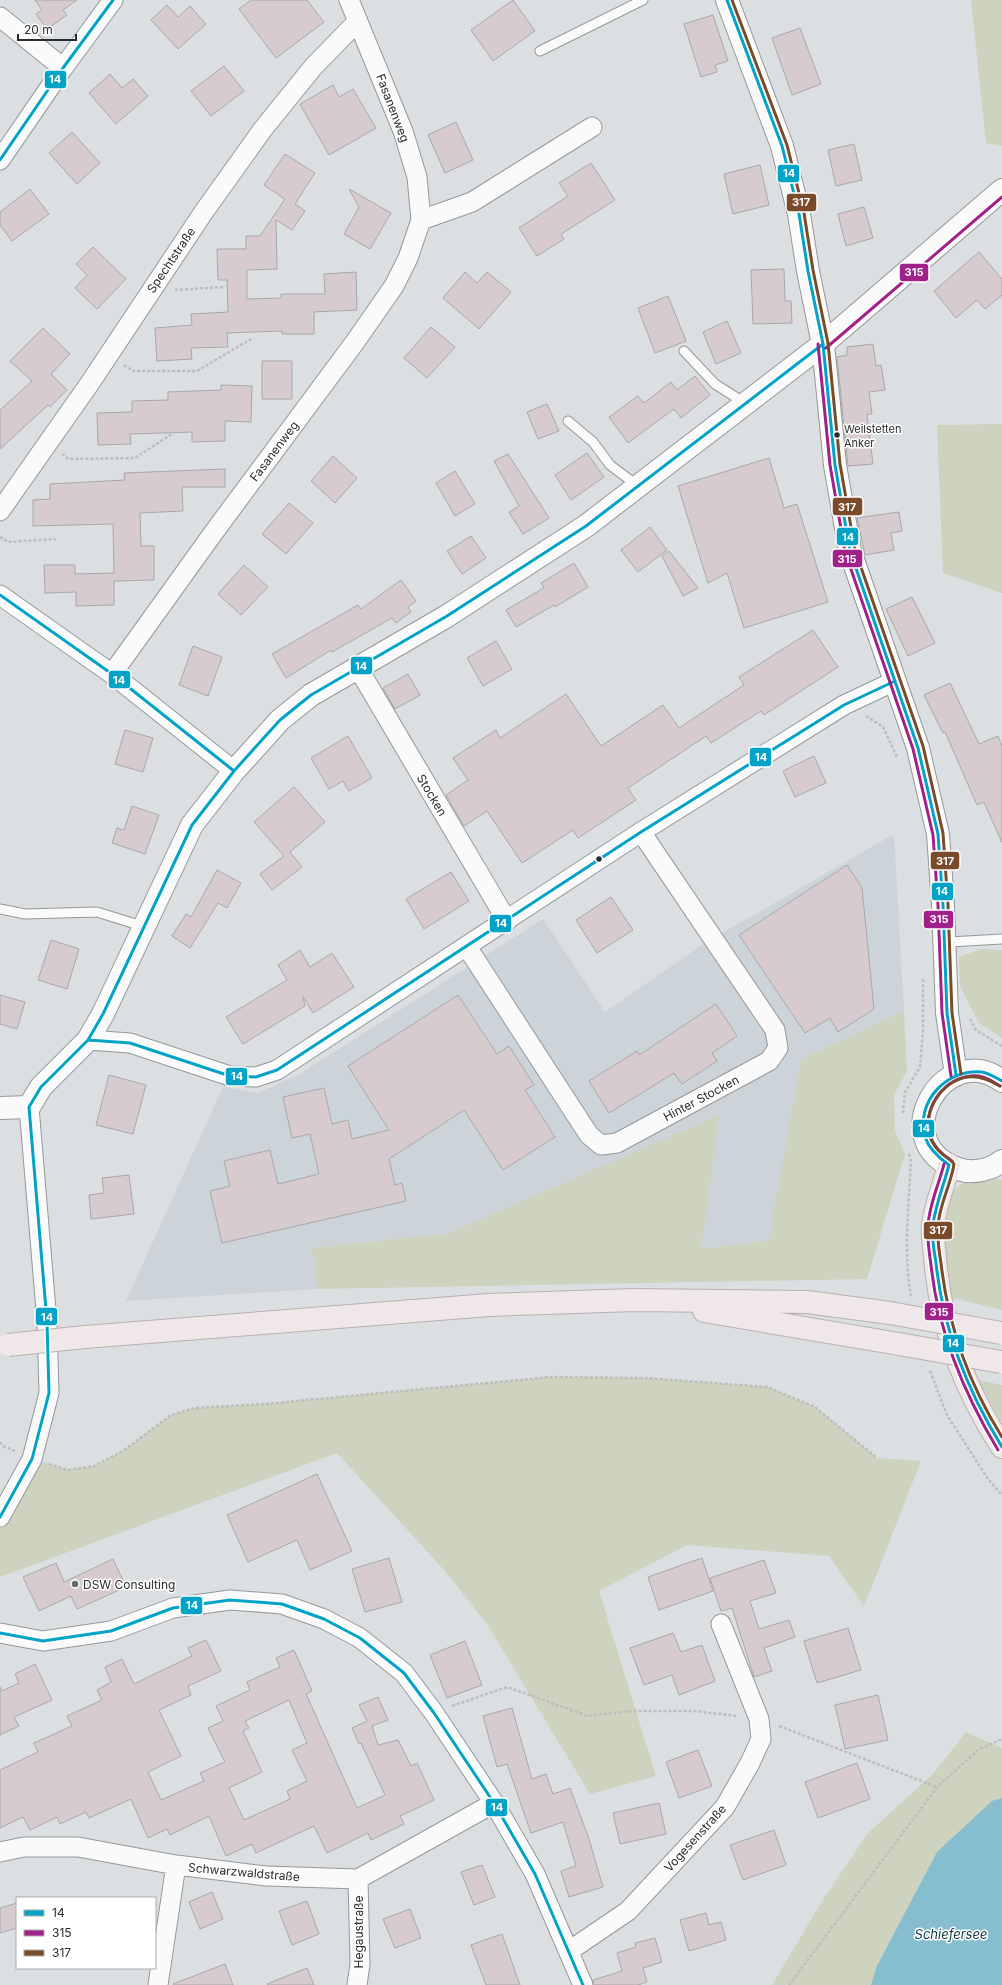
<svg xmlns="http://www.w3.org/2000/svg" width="1002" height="1985" font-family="Inter,sans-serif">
	<rect width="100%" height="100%" fill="#dcdfe1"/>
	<path fill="#ccd3d9" d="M 894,834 L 904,1011 L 801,1059 L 770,1240 L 701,1249 L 718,1116 L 449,1233 L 312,1248 L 317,1289 L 126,1301 L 223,1087 L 257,1093 L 298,1075 L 543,919 L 605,1012 L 705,943 Z"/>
	<path fill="#cdd3be" d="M 971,0 L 1002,0 L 1002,146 L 986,143 Z
		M 1002,424 L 1002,593 L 943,573 L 937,425 Z
		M 981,949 L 1002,950 L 1002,1038 L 979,1023 L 960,986 L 959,957 Z
		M 904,1011 L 907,1071 L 894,1096 L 895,1131 L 905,1154 L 867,1279 L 317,1289 L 312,1248 L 449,1233 L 719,1115 L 701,1249 L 769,1240 L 801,1059 Z
		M 992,1177 L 1002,1180 L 1002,1310 L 952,1298 L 942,1225 L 952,1191 L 971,1178 Z
		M 551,1377 L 645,1378 L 767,1387 L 815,1407 L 877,1458 L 921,1461 L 864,1606 L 829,1556 L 687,1545 L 599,1591 L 656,1776 L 590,1794 L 487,1624 L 445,1571 L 337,1453 L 0,1577 L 0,1514 L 32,1459 L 68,1470 L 94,1466 L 123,1451 L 171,1415 L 195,1408 L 264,1404 Z
		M 978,1380 L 1002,1385 L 1002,1423 Z
		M 966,1732 L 1002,1748 L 1002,1985 L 772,1985 L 824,1898 L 868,1833 L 933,1774 Z"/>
	<path fill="#86bed0" d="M 1002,1798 L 1002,1985 L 871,1985 L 877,1966 L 937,1852 L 992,1801 Z"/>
	<path fill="#d7cbd0" stroke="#a7a8a9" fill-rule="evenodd" d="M 35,0 L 77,0 L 63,10 L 67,15 L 47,29 L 36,14 L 42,10 Z
		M 251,0 L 307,0 L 324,22 L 276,58 L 239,9 Z
		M 513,0 L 535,31 L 493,61 L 471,30 Z
		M 167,5 L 178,17 L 190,6 L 206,24 L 178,49 L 151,20 Z
		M 713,15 L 728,61 L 715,65 L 717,72 L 701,77 L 684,24 Z
		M 800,28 L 821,84 L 792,95 L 772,38 Z
		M 224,66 L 244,91 L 211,116 L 191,91 Z
		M 110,74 L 122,88 L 133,79 L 148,96 L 116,124 L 89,93 Z
		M 333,85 L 339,97 L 353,89 L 376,128 L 329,155 L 300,104 Z
		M 456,122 L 473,160 L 445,173 L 428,135 Z
		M 72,132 L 100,163 L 77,184 L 49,153 Z
		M 854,144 L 862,180 L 836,186 L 828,150 Z
		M 285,154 L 315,173 L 295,204 L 305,211 L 292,230 L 276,220 L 277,269 L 247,270 L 247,299 L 281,298 L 281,294 L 325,294 L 324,274 L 356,272 L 357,310 L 314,312 L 314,334 L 282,334 L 282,331 L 227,333 L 228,347 L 191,348 L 192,359 L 157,361 L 155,328 L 192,325 L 191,314 L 228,312 L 227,280 L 218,280 L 217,249 L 246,249 L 246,236 L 260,236 L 285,199 L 264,185 Z
		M 591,163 L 615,200 L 561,234 L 564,239 L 537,256 L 519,228 L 568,196 L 559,183 Z
		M 760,165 L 769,205 L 733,214 L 724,174 Z
		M 30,189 L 49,214 L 12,241 L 0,225 L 0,212 Z
		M 349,189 L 391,213 L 370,249 L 344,234 L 359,207 Z
		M 864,207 L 873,238 L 846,246 L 838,214 Z
		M 93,247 L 126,279 L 97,309 L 75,288 L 87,275 L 76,264 Z
		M 979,252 L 1002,279 L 1002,295 L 985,309 L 977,300 L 956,318 L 934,291 Z
		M 784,269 L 785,301 L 791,301 L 792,323 L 753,324 L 751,270 Z
		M 465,272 L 477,283 L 487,272 L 511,292 L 479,329 L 443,298 Z
		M 668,296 L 686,341 L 655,353 L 638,308 Z
		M 727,321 L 741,353 L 716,364 L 703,332 Z
		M 431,327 L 455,347 L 427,378 L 404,358 Z
		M 43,328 L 70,354 L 51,374 L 67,390 L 50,407 L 48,405 L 0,449 L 0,410 L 32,381 L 10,361 Z
		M 873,344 L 876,366 L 881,365 L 885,390 L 869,392 L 872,414 L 867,414 L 873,464 L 848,466 L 837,357 L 847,355 L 847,347 Z
		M 262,361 L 292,361 L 292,399 L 262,399 Z
		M 695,376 L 710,395 L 681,418 L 674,409 L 628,443 L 609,417 L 638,396 L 644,403 L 671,382 L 677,390 Z
		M 221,385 L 252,386 L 251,422 L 225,421 L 225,441 L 192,442 L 192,432 L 130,434 L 131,444 L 98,445 L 97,413 L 132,412 L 132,401 L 168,400 L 168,392 L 221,390 Z
		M 547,404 L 559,431 L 538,439 L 527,412 Z
		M 587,453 L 604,477 L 571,500 L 555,475 Z
		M 508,454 L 549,518 L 523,534 L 509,512 L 519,506 L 494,461 Z
		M 333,456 L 357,478 L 335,503 L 311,481 Z
		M 769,458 L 784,508 L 797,504 L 828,602 L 744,628 L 727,573 L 708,583 L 678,486 Z
		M 225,469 L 225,487 L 182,487 L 183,511 L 140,513 L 141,546 L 154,546 L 154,580 L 114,581 L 114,605 L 76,606 L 76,592 L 45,593 L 44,565 L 75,565 L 75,574 L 114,573 L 113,524 L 33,526 L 33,500 L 50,499 L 50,484 L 125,480 L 124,473 Z
		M 455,471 L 475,504 L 455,516 L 436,483 Z
		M 289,503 L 313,523 L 286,554 L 262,534 Z
		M 899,512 L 902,531 L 891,533 L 894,550 L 865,555 L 857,518 Z
		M 650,527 L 667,550 L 638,572 L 621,550 Z
		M 471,536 L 486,558 L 462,574 L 447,551 Z
		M 669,551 L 698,588 L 683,596 L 662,556 Z
		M 574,563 L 588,587 L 555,607 L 554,605 L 516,627 L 506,610 L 544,588 L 541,583 Z
		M 244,565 L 268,587 L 241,615 L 218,594 Z
		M 401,580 L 416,601 L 408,607 L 411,612 L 396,623 L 392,618 L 332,652 L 331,650 L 286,678 L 272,654 L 358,605 L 361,609 Z
		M 912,597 L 935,643 L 908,656 L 886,609 Z
		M 813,630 L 838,667 L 764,715 L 761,711 L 711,743 L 706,736 L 628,788 L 636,800 L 578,838 L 573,830 L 522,863 L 487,811 L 464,826 L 446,795 L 468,780 L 453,758 L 496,730 L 500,738 L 566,694 L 601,746 L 663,705 L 679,728 L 744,685 L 739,677 Z
		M 496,641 L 512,669 L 483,686 L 467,658 Z
		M 193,646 L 222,657 L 208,696 L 179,685 Z
		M 408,674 L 420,695 L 395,709 L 383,688 Z
		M 950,683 L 979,744 L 998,736 L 1002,746 L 1002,843 L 984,802 L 977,805 L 945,732 L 943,733 L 924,695 Z
		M 125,730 L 153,738 L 143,772 L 115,764 Z
		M 348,736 L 372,778 L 349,791 L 343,781 L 329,789 L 311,758 Z
		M 814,756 L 826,783 L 795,797 L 783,771 Z
		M 294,787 L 325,822 L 290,852 L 302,867 L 272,890 L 260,874 L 284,856 L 254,822 Z
		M 132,806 L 159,815 L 145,854 L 112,843 L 117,828 L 124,830 Z
		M 847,865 L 862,888 L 874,1009 L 838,1032 L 830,1018 L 805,1033 L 739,935 Z
		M 217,870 L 241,883 L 227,908 L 218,903 L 190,948 L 172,936 L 186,914 L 191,917 Z
		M 451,872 L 469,901 L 424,929 L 406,899 Z
		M 611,897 L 633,930 L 597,953 L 576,920 Z
		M 51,940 L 79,949 L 67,989 L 38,980 Z
		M 300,950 L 310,967 L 332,953 L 354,987 L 313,1013 L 303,997 L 305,1006 L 243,1044 L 226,1017 L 287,980 L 278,965 Z
		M 0,995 L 25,1002 L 17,1029 L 0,1024 Z
		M 458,995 L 497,1054 L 509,1046 L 534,1085 L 525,1090 L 555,1137 L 503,1170 L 464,1110 L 389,1159 L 395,1185 L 402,1183 L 406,1201 L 222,1243 L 210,1191 L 230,1186 L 224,1161 L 270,1150 L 278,1184 L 319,1174 L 310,1134 L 292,1138 L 283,1097 L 324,1088 L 332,1124 L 348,1120 L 352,1139 L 389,1130 L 348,1066 Z
		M 716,1004 L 737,1036 L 712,1053 L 717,1061 L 682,1084 L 674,1073 L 609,1113 L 589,1081 L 637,1051 L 639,1055 Z
		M 109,1075 L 146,1085 L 133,1134 L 96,1125 Z
		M 129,1175 L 134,1214 L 91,1219 L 89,1195 L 104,1193 L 102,1178 Z
		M 317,1474 L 352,1551 L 310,1570 L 297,1540 L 248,1562 L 227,1515 Z
		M 389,1558 L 402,1602 L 365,1612 L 352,1569 Z
		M 702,1558 L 713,1591 L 659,1610 L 648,1577 Z
		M 113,1559 L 126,1587 L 77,1609 L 71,1596 L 39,1611 L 23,1577 L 56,1563 L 64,1582 Z
		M 764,1560 L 776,1593 L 750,1601 L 759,1629 L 789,1620 L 795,1637 L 764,1648 L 772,1671 L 754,1677 L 732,1608 L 721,1611 L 710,1578 Z
		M 848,1628 L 861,1670 L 817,1683 L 804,1641 Z
		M 673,1633 L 681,1652 L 702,1645 L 715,1681 L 679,1695 L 672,1675 L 644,1685 L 630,1648 Z
		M 206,1640 L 221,1671 L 188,1686 L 191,1695 L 159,1710 L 181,1756 L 148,1772 L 161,1800 L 204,1781 L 200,1773 L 225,1762 L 208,1728 L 223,1721 L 216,1706 L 250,1690 L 247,1682 L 280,1667 L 276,1658 L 294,1650 L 312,1691 L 306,1694 L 357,1808 L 385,1795 L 361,1743 L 359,1744 L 352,1728 L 367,1721 L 359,1705 L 378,1697 L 388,1720 L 372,1726 L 378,1745 L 398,1740 L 411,1766 L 417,1763 L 434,1800 L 400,1816 L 404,1824 L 371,1840 L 368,1833 L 327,1853 L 314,1826 L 256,1853 L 252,1844 L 226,1856 L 209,1816 L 170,1835 L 167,1829 L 148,1838 L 131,1799 L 89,1818 L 86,1812 L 60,1824 L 57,1817 L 30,1830 L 23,1817 L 0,1828 L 0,1770 L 38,1752 L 34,1743 L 72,1726 L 67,1716 L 102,1700 L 97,1690 L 111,1682 L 105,1667 L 122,1659 L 134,1684 L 192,1656 L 188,1648 ZM 289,1700 L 307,1743 L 292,1750 L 307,1781 L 287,1791 L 290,1799 L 244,1820 L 229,1788 L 262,1772 L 243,1731 L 249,1728 L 245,1721 Z
		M 465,1641 L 482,1685 L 447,1698 L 430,1655 Z
		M 35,1664 L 52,1700 L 14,1717 L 19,1726 L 0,1735 L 0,1687 L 2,1691 L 19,1683 L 15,1674 Z
		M 878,1695 L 888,1740 L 845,1749 L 835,1705 Z
		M 512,1708 L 532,1779 L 546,1774 L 553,1794 L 570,1788 L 588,1836 L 603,1887 L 569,1897 L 561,1871 L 576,1866 L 563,1822 L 531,1833 L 507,1764 L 497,1767 L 483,1716 Z
		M 698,1750 L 712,1786 L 679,1798 L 666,1762 Z
		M 857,1763 L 870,1799 L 818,1818 L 805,1782 Z
		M 659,1803 L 666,1834 L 620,1844 L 613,1813 Z
		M 774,1830 L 786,1865 L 743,1880 L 730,1845 Z
		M 482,1865 L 495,1897 L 474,1905 L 461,1872 Z
		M 212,1892 L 223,1919 L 200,1929 L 189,1902 Z
		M 307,1901 L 319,1934 L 292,1945 L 279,1911 Z
		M 17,1903 L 17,1928 L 0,1933 L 0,1908 Z
		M 410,1909 L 421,1938 L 395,1948 L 383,1919 Z
		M 706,1913 L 709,1925 L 721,1922 L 726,1940 L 689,1951 L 680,1920 Z
		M 502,1934 L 520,1985 L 486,1985 L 471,1945 Z
		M 655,1938 L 662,1962 L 643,1968 L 647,1982 L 638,1985 L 594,1985 L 593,1980 L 622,1971 L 617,1953 L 636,1947 L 635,1943 Z
		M 225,1964 L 233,1985 L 174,1985 L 173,1984 Z
		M 307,1968 L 314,1985 L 268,1985 L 267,1984 Z"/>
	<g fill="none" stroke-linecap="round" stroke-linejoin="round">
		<defs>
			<path id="service" d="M 540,51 L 643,0
				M 684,351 L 715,384 L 745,403
				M 568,421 L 593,442 L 610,465 L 638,486
				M 0,909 L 25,914 L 97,912 L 142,926
				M 947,947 L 949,942 L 1002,939"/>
			<path id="minor" d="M 0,17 L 63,68
				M 0,160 L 63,68 L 113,0
				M 421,220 L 472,202 L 592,127
				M 0,511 L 90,383 L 203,213 L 263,129 L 314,66 L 358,21
				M 0,595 L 112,674 L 234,771
				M 358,668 L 507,921
				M 112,674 L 214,532 L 355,342 L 394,286 L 408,258 L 421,220 L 417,177 L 403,131 L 349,0
				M 467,947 L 589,1135 L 601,1145 L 617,1143 L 769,1061 L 778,1048 L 775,1030 L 641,832
				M 88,1040 L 130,1043 L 230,1076 L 256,1077 L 277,1070 L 641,832 L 844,705 L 895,681
				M 0,1517 L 32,1459 L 49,1393 L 47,1322 L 29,1107
				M 0,1633 L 43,1641 L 111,1631 L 173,1608 L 230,1600 L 282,1604 L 324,1619 L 360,1638 L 404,1673 L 434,1713 L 494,1803 L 535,1874 L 583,1985
				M 0,1852 L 24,1847 L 78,1847 L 176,1865 L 266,1876 L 358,1879 L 494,1803
				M 569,1951 L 628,1911 L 725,1807 L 750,1763 L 761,1739 L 759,1719 L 721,1624
				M 158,1985 L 176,1865
				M 357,1985 L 360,1964 L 358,1879"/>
			<path id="tertiary" d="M 0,1108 L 29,1107 L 41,1087 L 88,1040 L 103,1014 L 192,825 L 234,771 L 280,720 L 311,695 L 447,616 L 586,526 L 823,344 L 1002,190"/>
			<path id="secondary" d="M 727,0 L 782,146 L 799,214 L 808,271 L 823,344 L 835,465 L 850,551 L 918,748 L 938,834 L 943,905 L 947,1013 L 956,1075
				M 1002,1081 C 945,1038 883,1142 958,1169 C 973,1174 990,1170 1002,1161"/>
			<path id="trunk" d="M 949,1165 C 944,1184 936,1204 933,1224 C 932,1234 934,1247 935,1257 C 940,1325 965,1390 1002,1447
				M 704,1311 L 899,1344
				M 85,1337 L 489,1305 L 634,1300 L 807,1302 L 890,1313"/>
		</defs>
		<use href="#service" stroke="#959899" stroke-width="11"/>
		<use href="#minor" stroke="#959899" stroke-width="21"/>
		<use href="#tertiary" stroke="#959899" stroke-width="24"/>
		<use href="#secondary" stroke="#959899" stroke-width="24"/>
		<use href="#trunk" stroke="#b9b0b1" stroke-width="24"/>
		<path stroke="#bdbdbd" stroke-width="2.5" stroke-dasharray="3 2" stroke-linecap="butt" d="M 175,290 L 225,287
			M 124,365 L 133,371 L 197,371 L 251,339
			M 62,454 L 69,459 L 135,458 L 175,432
			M 0,537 L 8,542 L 56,539
			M 866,716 L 883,727 L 897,757
			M 970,1019 L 976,1030 L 1002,1046
			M 903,1113 L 905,1092 L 920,1067 L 923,1030 L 923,977
			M 909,1154 L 911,1160 C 909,1201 903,1256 911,1296
			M 930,1371 L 947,1415 L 988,1479 L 1002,1495
			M 0,1442 L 3,1446 L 15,1451
			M 49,1464 L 68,1470 L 94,1466 L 123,1451 L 171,1415 L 195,1408 L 264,1404 L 551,1377 L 645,1378 L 767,1387 L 815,1407 L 877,1458
			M 452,1706 L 507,1687 L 588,1716 L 633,1711 L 694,1711 L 738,1716
			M 779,1726 L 937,1787
			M 789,1985 L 937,1787 L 978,1750 L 1002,1739"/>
		<use href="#service" stroke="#fafafa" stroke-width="9"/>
		<use href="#minor" stroke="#fafafa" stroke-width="19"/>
		<use href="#tertiary" stroke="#fafafa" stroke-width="22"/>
		<use href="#secondary" stroke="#fafafa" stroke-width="22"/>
		<use href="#trunk" stroke="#f0e8e8" stroke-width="22"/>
		<defs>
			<path id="trunk-bridge" d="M 890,1313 L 1001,1333
				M 899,1344 L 1001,1362
				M 8,1345 L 85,1337"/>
		</defs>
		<use href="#trunk-bridge" stroke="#b9b0b1" stroke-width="24" stroke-linecap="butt"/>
		<use href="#trunk-bridge" stroke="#f0e8e8" stroke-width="22"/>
		<defs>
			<path id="bus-1" d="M 727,0 L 782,146 L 799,214 L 808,271 L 823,344 L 835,465 L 850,551 L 918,748 L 938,834 L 943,905 L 947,1013 L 956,1075
				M 0,160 L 63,68 L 113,0
				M 0,595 L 112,674 L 234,771
				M 88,1040 L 130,1043 L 230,1076 L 256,1077 L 277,1070 L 641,832 L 844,705 L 895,681
				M 1002,1081 C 996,1078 989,1073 982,1072 C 947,1068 915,1102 925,1137 C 929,1149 939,1158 949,1165 C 944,1184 936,1204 933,1224 C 931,1236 934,1250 936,1263 C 943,1330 967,1390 1002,1447
				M 29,1107 L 41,1087 L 88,1040 L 103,1014 L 192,825 L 234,771 L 280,720 L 311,695 L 447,616 L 586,526 L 823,344
				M 0,1517 L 32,1459 L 49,1393 L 47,1322 L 29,1107
				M 0,1633 L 43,1641 L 111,1631 L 173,1608 L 230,1600 L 282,1604 L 324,1619 L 360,1638 L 404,1673 L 434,1713 L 494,1803 L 535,1874 L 583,1985"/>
			<path id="bus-2" d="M 818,344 L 830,465 L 845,552 L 913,749 L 933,835 L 938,905 L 942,1013 L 951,1076
				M 826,348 L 1002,197
				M 952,1161 C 943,1155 933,1147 930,1135 C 921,1105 951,1069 983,1077 C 989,1079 995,1083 1000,1086
				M 944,1164 C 939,1184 929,1205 928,1226 C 927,1239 929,1252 931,1265 C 938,1332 963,1392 998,1450"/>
			<path id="bus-3" d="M 732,0 L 787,145 L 804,213 L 813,270 L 828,343 L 840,464 L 855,550 L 923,746 L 943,833 L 948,905 L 952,1013 L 961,1074
				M 1000,1086 C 989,1080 980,1076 968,1077 C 942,1080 921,1112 930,1137 C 932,1142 937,1149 940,1152 C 945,1157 951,1159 954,1164 C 951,1185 939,1205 938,1226 C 937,1238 939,1251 941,1263 C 948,1326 969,1384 1002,1437"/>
		</defs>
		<use href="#bus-1" stroke="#fff" stroke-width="6"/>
		<use href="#bus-2" stroke="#fff" stroke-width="6"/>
		<use href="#bus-3" stroke="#fff" stroke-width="6"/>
		<use href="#bus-1" stroke="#02a3c6" stroke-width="3"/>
		<use href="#bus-2" stroke="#a1218a" stroke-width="3"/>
		<use href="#bus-3" stroke="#7a4b2a" stroke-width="3"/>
	</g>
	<g fill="#2a2c2d" stroke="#fff" stroke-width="1.5">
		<circle cx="837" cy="435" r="3.5"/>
		<circle cx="599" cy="859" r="3.5"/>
	</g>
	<circle fill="#686b6c" stroke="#fff" stroke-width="1.5" cx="75" cy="1584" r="4"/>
	<g text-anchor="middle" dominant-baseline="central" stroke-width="3" stroke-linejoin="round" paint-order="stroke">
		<g font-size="11" fill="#2a2c2d" stroke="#fff" text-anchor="start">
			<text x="844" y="429">Weilstetten<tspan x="844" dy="14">Anker</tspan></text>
		</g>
		<g font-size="12" fill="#2a2c2d" stroke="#fff">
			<text transform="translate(393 108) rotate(69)">Fasanenweg</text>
			<text transform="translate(171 260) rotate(-56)">Spechtstraße</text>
			<text transform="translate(274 451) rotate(-53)">Fasanenweg</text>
			<text transform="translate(432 795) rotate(59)">Stocken</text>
			<text transform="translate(701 1098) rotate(-28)">Hinter Stocken</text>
			<text transform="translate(695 1838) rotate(-48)">Vogesenstraße</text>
			<text transform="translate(244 1872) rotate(5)">Schwarzwaldstraße</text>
			<text transform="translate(358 1932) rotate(-90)">Hegaustraße</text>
		</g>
		<g font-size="12" fill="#2a2c2d" stroke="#fff" text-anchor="start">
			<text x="83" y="1584">DSW Consulting</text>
		</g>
		<g font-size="13" font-style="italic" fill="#113642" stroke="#fff">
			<text x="951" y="1934">Schiefersee</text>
		</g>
	</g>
	<g stroke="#fff" stroke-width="1.5">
		<rect x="44" y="70" width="23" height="19" rx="4" fill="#02a3c6"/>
		<rect x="777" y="164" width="23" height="19" rx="4" fill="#02a3c6"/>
		<rect x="786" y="193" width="31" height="19" rx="4" fill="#7a4b2a"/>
		<rect x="899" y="263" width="30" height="19" rx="4" fill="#a1218a"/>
		<rect x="832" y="497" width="31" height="19" rx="4" fill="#7a4b2a"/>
		<rect x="836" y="527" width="23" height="19" rx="4" fill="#02a3c6"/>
		<rect x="832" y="549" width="31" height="19" rx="4" fill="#a1218a"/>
		<rect x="350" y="656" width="23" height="19" rx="4" fill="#02a3c6"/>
		<rect x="108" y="670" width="23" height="19" rx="4" fill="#02a3c6"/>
		<rect x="749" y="747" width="23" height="20" rx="4" fill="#02a3c6"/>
		<rect x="930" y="851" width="30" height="19" rx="4" fill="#7a4b2a"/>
		<rect x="931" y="882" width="23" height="19" rx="4" fill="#02a3c6"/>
		<rect x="923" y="910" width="31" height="19" rx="4" fill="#a1218a"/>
		<rect x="489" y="914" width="23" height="19" rx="4" fill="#02a3c6"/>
		<rect x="225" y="1067" width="23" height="19" rx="4" fill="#02a3c6"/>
		<rect x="912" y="1119" width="23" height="19" rx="4" fill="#02a3c6"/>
		<rect x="923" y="1221" width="30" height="19" rx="4" fill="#7a4b2a"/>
		<rect x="924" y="1302" width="30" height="19" rx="4" fill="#a1218a"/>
		<rect x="35" y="1307" width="23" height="19" rx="4" fill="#02a3c6"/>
		<rect x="942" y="1334" width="23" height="19" rx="4" fill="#02a3c6"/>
		<rect x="180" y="1596" width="23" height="19" rx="4" fill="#02a3c6"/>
		<rect x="485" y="1798" width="23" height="19" rx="4" fill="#02a3c6"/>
	</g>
	<g font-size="11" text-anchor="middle" font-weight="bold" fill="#fff">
		<text x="55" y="83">14</text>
		<text x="789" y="177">14</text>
		<text x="801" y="206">317</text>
		<text x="914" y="276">315</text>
		<text x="847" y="511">317</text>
		<text x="848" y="541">14</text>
		<text x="847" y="563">315</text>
		<text x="361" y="670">14</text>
		<text x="119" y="684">14</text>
		<text x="761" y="761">14</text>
		<text x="945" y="865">317</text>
		<text x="942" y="895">14</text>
		<text x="939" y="923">315</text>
		<text x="501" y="927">14</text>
		<text x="237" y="1080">14</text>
		<text x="924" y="1132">14</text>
		<text x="938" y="1234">317</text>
		<text x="939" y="1316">315</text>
		<text x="47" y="1321">14</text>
		<text x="953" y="1347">14</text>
		<text x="192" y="1609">14</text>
		<text x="497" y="1811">14</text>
	</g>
	<rect x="16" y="1897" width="140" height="72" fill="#ffffff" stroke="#aaabab"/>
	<rect x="24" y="1910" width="20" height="6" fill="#02a3c6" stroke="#aaabab"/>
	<text x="52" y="1917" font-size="12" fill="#2a2c2d">14</text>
	<rect x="24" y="1930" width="20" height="6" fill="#a1218a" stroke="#aaabab"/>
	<text x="52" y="1937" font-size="12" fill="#2a2c2d">315</text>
	<rect x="24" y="1950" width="20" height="6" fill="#7a4b2a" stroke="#aaabab"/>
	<text x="52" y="1957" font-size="12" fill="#2a2c2d">317</text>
	<path d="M18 34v6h58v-6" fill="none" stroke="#2a2c2d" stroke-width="2"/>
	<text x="24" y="34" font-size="12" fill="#2a2c2d" stroke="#ffffff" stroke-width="3" paint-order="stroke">20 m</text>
</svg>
